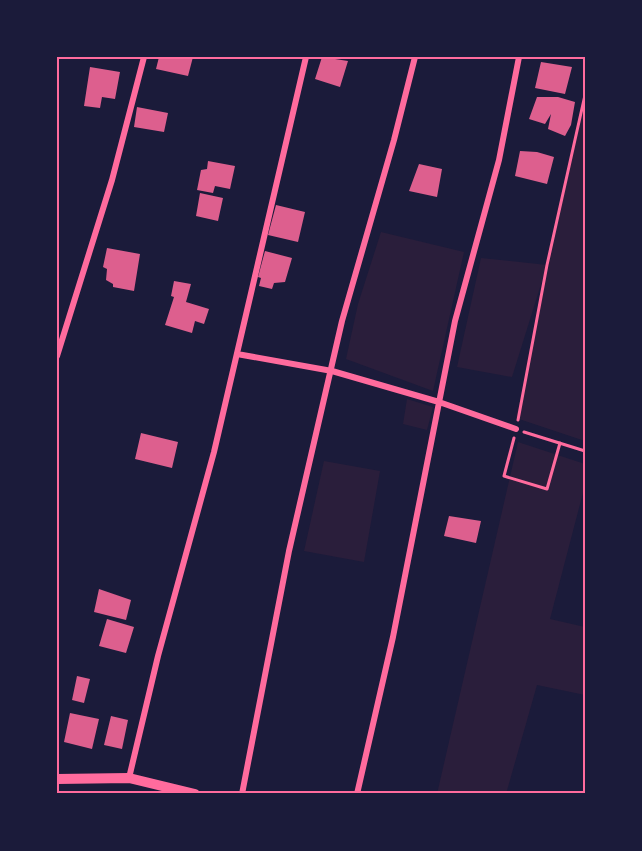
<svg xmlns="http://www.w3.org/2000/svg" width="642" height="851" font-family="Arial,sans-serif">
	<rect width="100%" height="100%" fill="#1b1b3a"/>
	<path fill="#2a1e3b" d="M 585,97 L 585,441 L 516,418 Z
		M 381,232 L 464,252 L 433,391 L 346,359 L 358,304 Z
		M 481,258 L 547,265 L 512,377 L 457,367 Z
		M 407,399 L 433,407 L 427,430 L 403,424 Z
		M 518,442 L 585,464 L 585,485 L 550,619 L 585,627 L 585,695 L 537,685 L 506,794 L 437,794 Z
		M 324,461 L 380,471 L 364,562 L 304,551 Z"/>
	<path fill="#dd5f8e" d="M 159,57 L 193,57 L 188,76 L 156,69 Z
		M 322,57 L 348,61 L 340,87 L 315,79 Z
		M 541,62 L 572,67 L 565,94 L 535,88 Z
		M 90,67 L 120,72 L 115,99 L 102,97 L 100,108 L 84,106 Z
		M 537,97 L 558,97 L 575,102 L 571,125 L 565,136 L 548,129 L 551,114 L 545,124 L 529,119 Z
		M 137,107 L 168,113 L 164,132 L 134,127 Z
		M 520,151 L 537,152 L 554,157 L 547,184 L 515,176 Z
		M 208,161 L 235,166 L 230,189 L 215,186 L 213,193 L 197,190 L 201,170 L 207,169 Z
		M 419,164 L 442,169 L 437,197 L 409,191 Z
		M 200,193 L 223,198 L 218,221 L 196,216 Z
		M 276,205 L 305,212 L 298,242 L 268,235 Z
		M 107,248 L 140,254 L 134,291 L 113,287 L 113,284 L 106,280 L 107,269 L 103,267 Z
		M 265,251 L 292,258 L 285,282 L 274,283 L 272,289 L 259,286 L 261,278 L 258,277 Z
		M 174,281 L 191,284 L 186,302 L 209,309 L 204,324 L 195,321 L 192,333 L 165,325 L 174,297 L 171,296 Z
		M 141,433 L 178,442 L 172,468 L 135,459 Z
		M 449,516 L 481,521 L 476,543 L 444,536 Z
		M 99,589 L 131,600 L 126,620 L 94,612 Z
		M 107,619 L 134,627 L 126,653 L 99,646 Z
		M 77,676 L 90,679 L 84,703 L 72,700 Z
		M 70,713 L 99,719 L 92,749 L 64,742 Z
		M 111,716 L 128,720 L 122,749 L 104,745 Z"/>
	<g fill="none" stroke-linecap="round" stroke-linejoin="round">
		<path stroke="#ff6b9d" stroke-width="3" d="M 518,420 L 547,265 L 585,95
			M 524,432 L 585,451
			M 514,438 L 504,476 L 547,489 L 560,443"/>
		<path stroke="#ff6b9d" stroke-width="6" d="M 237,354 L 332,371 L 439,402 L 516,429
			M 57,356 L 112,180 L 144,57
			M 129,778 L 158,656 L 214,452 L 306,57
			M 242,794 L 289,551 L 342,321 L 394,140 L 415,57
			M 357,794 L 393,637 L 455,321 L 499,160 L 519,57"/>
		<path stroke="#ff6b9d" stroke-width="10" d="M 57,779 L 129,778 L 195,794"/>
	</g>
	<rect width="642" height="851" fill="none" stroke="#1b1b3a" stroke-width="117"/>
	<rect x="58" y="58" width="526" height="734" fill="none" stroke="#ff6b9d" stroke-width="2"/>
</svg>
